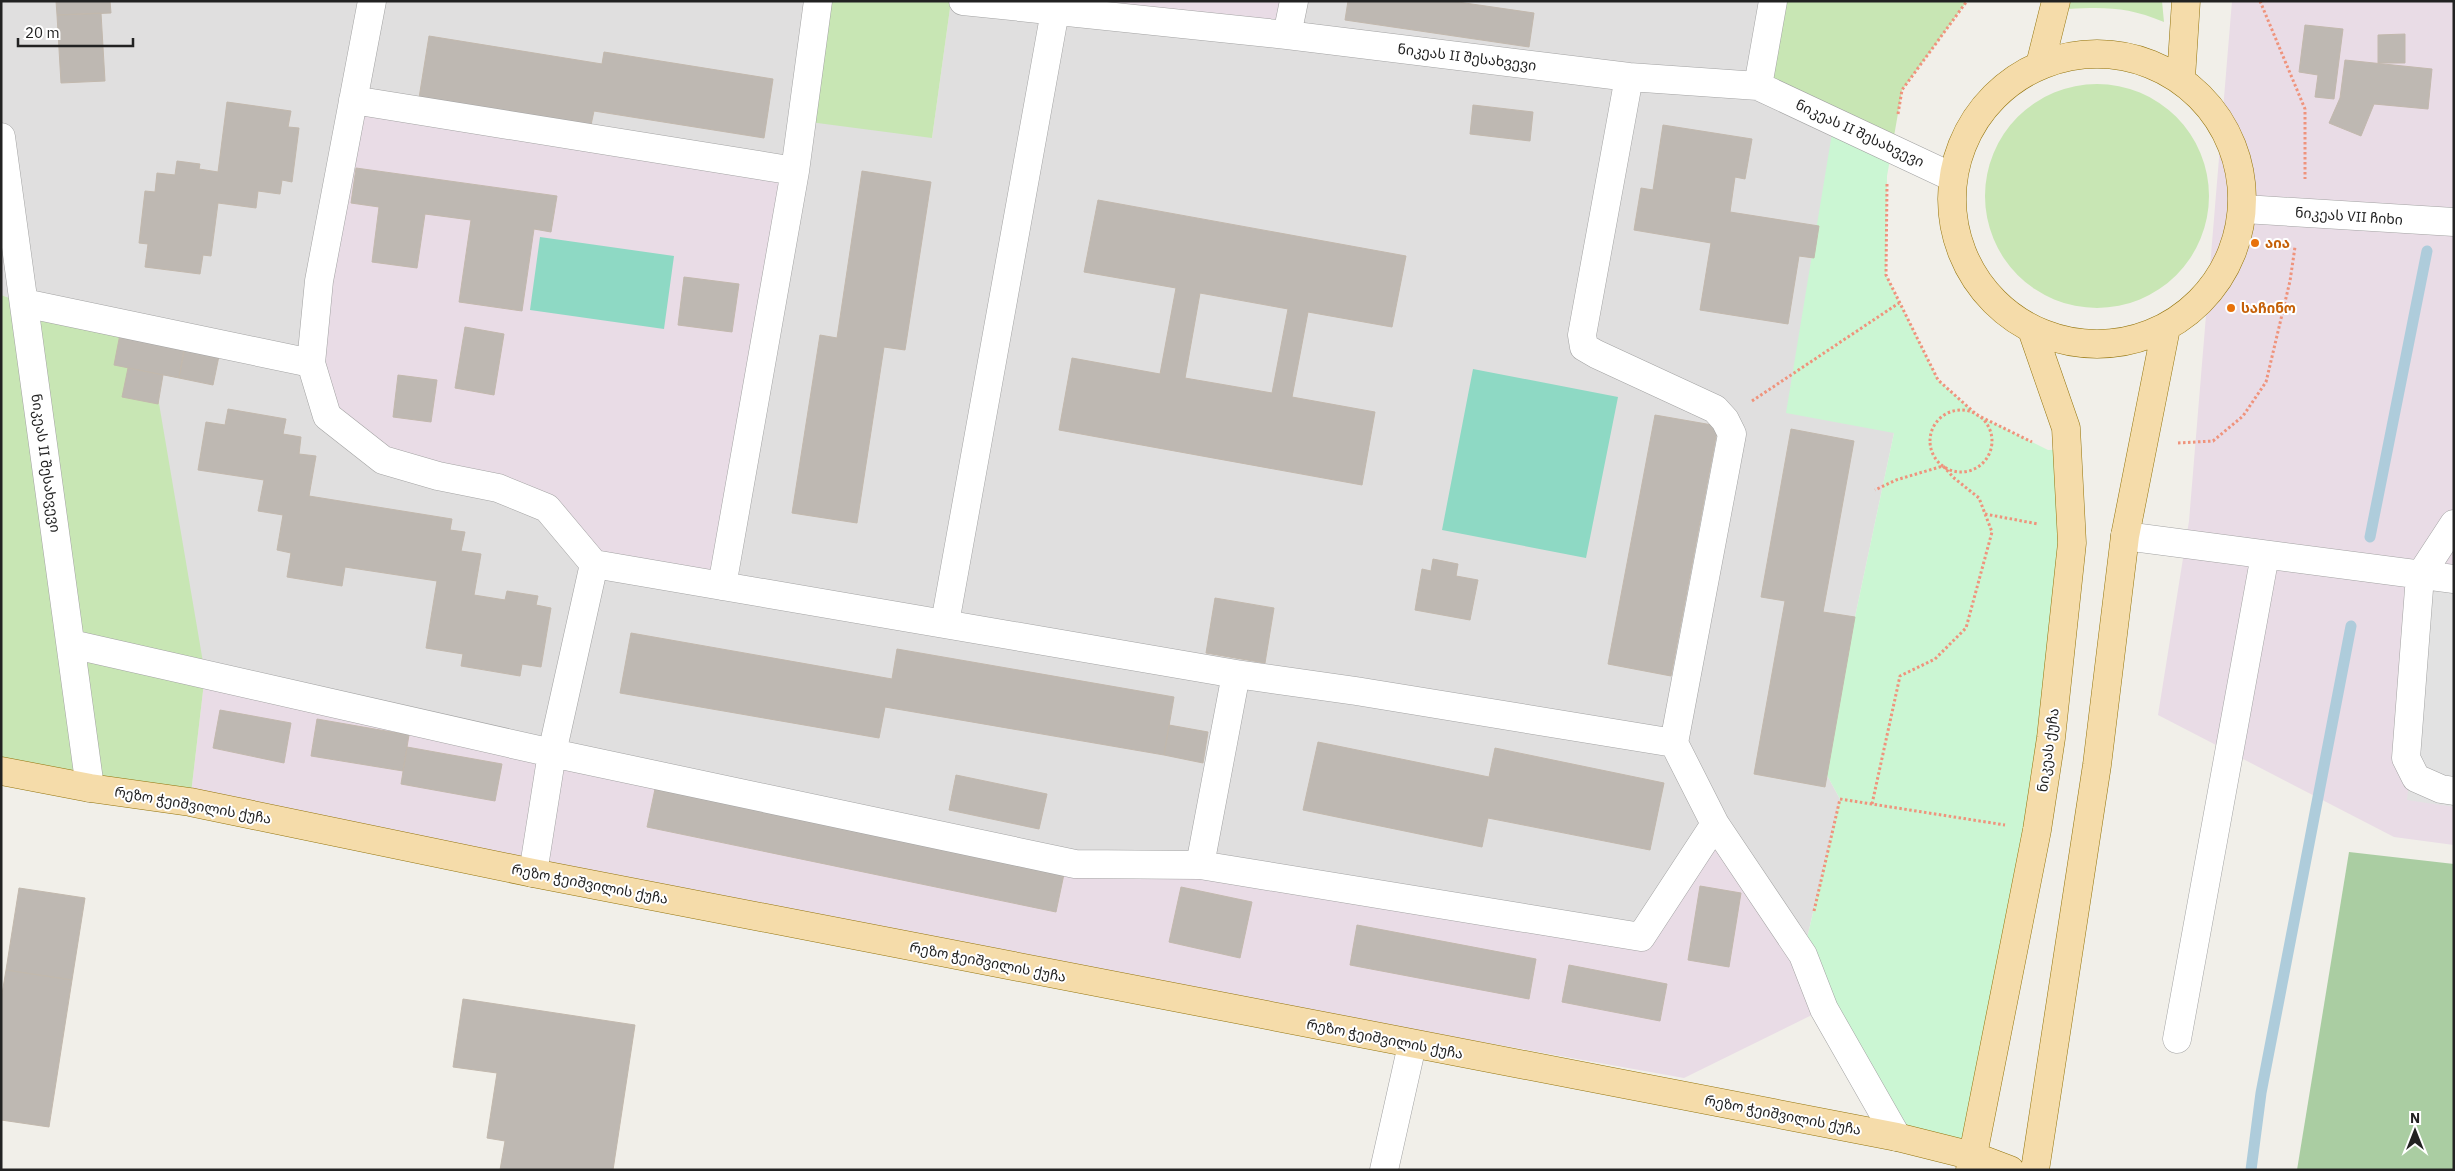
<svg xmlns="http://www.w3.org/2000/svg" width="2455" height="1171" font-family="'IBM Plex Sans','Noto Sans Georgian',sans-serif">
	<rect width="100%" height="100%" fill="#f1efe9"/>
	<path fill="#e0dfdf" d="M 1,1 L 818,1 L 932,138 L 951,1 L 1773,1 L 1834,121 L 1894,433 L 1823,768 L 1840,799 L 1803,955 L 1641,937 L 1075,864 L 205,674 L 24,303 L 1,295 Z"/>
	<path fill="#e9dce6" d="M 1060,1 L 1294,1 L 1287,35 Z
		M 2232,1 L 2454,1 L 2454,845 L 2394,837 L 2158,715 L 2189,521 Z
		M 353,100 L 795,171 L 722,586 L 594,564 L 547,508 L 438,476 L 327,416 L 319,281 Z
		M 205,674 L 1075,864 L 1200,865 L 1640,936 L 1715,824 L 1824,1009 L 1684,1078 L 533,873 L 190,802 Z"/>
	<path fill="#c8e6b4" d="M 818,1 L 951,1 L 932,138 L 802,121 Z
		M 1773,1 L 1967,1 L 1902,90 L 1892,148 L 1758,86 Z
		M 2071,1 L 2162,1 L 2164,22 C 2127,7 2107,7 2068,9 Z
		M1985 196a112 112 0 1 1 224 0a112 112 0 1 1-224 0Z
		M 1,295 L 24,303 L 146,327 L 205,674 L 190,802 L 1,771 Z"/>
	<path fill="#aacda2" d="M 2349,852 L 2454,864 L 2454,1170 L 2297,1170 Z"/>
	<path fill="#cbf6d3" d="M 1834,121 L 1892,148 L 1887,176 L 1886,275 L 1938,380 L 1977,415 L 2048,450 L 2067,449 L 2071,530 L 1973,1156 L 1897,1137 L 1803,955 L 1840,799 L 1823,768 L 1894,433 L 1786,413 Z"/>
	<path fill="#8ed9c4" d="M 540,237 L 674,256 L 664,329 L 530,310 Z
		M 1473,369 L 1618,397 L 1586,558 L 1442,530 Z"/>
	<path fill="#e2e2e2" d="M 2430,589 L 2454,592 L 2454,807 L 2407,800 Z"/>
	<g fill="none" stroke-linecap="round" stroke-linejoin="round">
		<path stroke="#aeccdb" stroke-width="11" d="M 2370,537 L 2427,251
			M 2251,1170 L 2261,1093 L 2351,626"/>
	</g>
	<path fill="#beb8b2" stroke="#c2b8ad" fill-rule="evenodd" d="M 56,1 L 110,1 L 111,13 L 57,15 Z
		M 1348,1 L 1451,1 L 1534,13 L 1529,47 L 1345,20 Z
		M 101,13 L 105,81 L 61,83 L 57,15 Z
		M 2305,25 L 2343,29 L 2334,99 L 2315,97 L 2318,75 L 2299,72 Z
		M 2405,34 L 2405,63 L 2378,63 L 2378,35 Z
		M 429,36 L 602,64 L 604,52 L 773,79 L 764,138 L 594,111 L 591,125 L 419,98 Z
		M 2345,60 L 2432,69 L 2428,109 L 2374,104 L 2361,136 L 2329,123 L 2340,98 Z
		M 227,102 L 291,111 L 288,127 L 299,128 L 292,182 L 282,180 L 280,194 L 258,191 L 256,208 L 218,203 L 211,256 L 203,255 L 200,274 L 145,267 L 148,244 L 139,243 L 145,191 L 155,192 L 157,173 L 175,175 L 177,161 L 200,164 L 199,169 L 218,172 Z
		M 1473,105 L 1533,112 L 1530,141 L 1470,134 Z
		M 1663,125 L 1752,139 L 1745,179 L 1735,177 L 1730,212 L 1819,226 L 1814,258 L 1799,256 L 1788,324 L 1700,310 L 1711,243 L 1634,230 L 1641,188 L 1653,190 Z
		M 356,168 L 557,196 L 551,232 L 534,229 L 522,311 L 459,302 L 471,220 L 425,214 L 417,268 L 372,262 L 379,207 L 351,203 Z
		M 862,171 L 931,182 L 905,350 L 884,347 L 857,523 L 792,513 L 820,335 L 837,338 Z
		M 1098,200 L 1406,256 L 1392,327 L 1308,312 L 1292,397 L 1375,412 L 1362,485 L 1059,430 L 1072,358 L 1160,374 L 1176,288 L 1084,272 ZM 1200,293 L 1288,309 L 1272,393 L 1185,378 Z
		M 684,277 L 739,284 L 732,332 L 678,325 Z
		M 465,327 L 504,334 L 494,395 L 455,388 Z
		M 121,329 L 186,342 L 179,378 L 114,365 Z
		M 184,349 L 219,356 L 213,385 L 179,378 Z
		M 128,368 L 163,375 L 158,404 L 122,397 Z
		M 398,375 L 437,380 L 431,422 L 393,417 Z
		M 228,409 L 286,419 L 283,434 L 301,437 L 299,454 L 316,456 L 309,496 L 452,519 L 450,530 L 465,532 L 461,551 L 481,554 L 474,595 L 505,600 L 507,591 L 538,596 L 536,605 L 551,608 L 541,667 L 522,664 L 520,676 L 461,666 L 463,654 L 426,648 L 437,581 L 345,567 L 342,586 L 287,577 L 291,553 L 277,550 L 283,515 L 258,511 L 264,480 L 198,470 L 206,422 L 225,425 Z
		M 1655,415 L 1718,426 L 1671,676 L 1608,664 Z
		M 1791,429 L 1854,441 L 1823,612 L 1855,617 L 1825,787 L 1754,774 L 1785,601 L 1761,597 Z
		M 1433,559 L 1458,564 L 1456,576 L 1478,580 L 1470,620 L 1415,610 L 1422,569 L 1431,571 Z
		M 1215,598 L 1274,608 L 1265,663 L 1206,653 Z
		M 631,633 L 892,679 L 897,649 L 1174,697 L 1164,755 L 885,707 L 879,738 L 620,693 Z
		M 220,710 L 291,723 L 284,763 L 213,748 Z
		M 317,719 L 409,735 L 403,771 L 311,756 Z
		M 1169,725 L 1208,732 L 1203,763 L 1164,755 Z
		M 1318,742 L 1489,777 L 1495,748 L 1664,783 L 1650,850 L 1488,818 L 1482,847 L 1303,810 Z
		M 407,747 L 502,764 L 495,801 L 401,784 Z
		M 956,775 L 1047,794 L 1039,829 L 949,810 Z
		M 655,789 L 1064,874 L 1056,912 L 647,827 Z
		M 1700,886 L 1741,893 L 1729,967 L 1688,960 Z
		M 1181,887 L 1252,902 L 1240,958 L 1169,942 Z
		M 19,888 L 85,898 L 72,980 L 6,970 Z
		M 1357,925 L 1536,959 L 1529,999 L 1350,965 Z
		M 1569,965 L 1667,984 L 1660,1021 L 1562,1002 Z
		M 6,970 L 72,980 L 49,1127 L 1,1120 L 1,1000 Z
		M 463,999 L 635,1025 L 613,1170 L 500,1170 L 505,1141 L 487,1138 L 497,1073 L 453,1067 Z"/>
	<g fill="none" stroke-linecap="round" stroke-linejoin="round">
		<defs>
			<path id="minor" d="M 372,1 L 319,281 L 311,363 L 327,416 L 383,460 L 438,476 L 498,488 L 547,508 L 594,564 L 1236,674 L 1356,691 L 1674,743
				M 963,1 L 1287,35 L 1629,77 L 1758,86 L 1952,177
				M 1287,35 L 1294,1
				M 1629,77 L 1582,335 L 1584,347 L 1596,354 L 1715,409 L 1725,420 L 1732,434 L 1674,743 L 1715,824 L 1803,955 L 1824,1009 L 1897,1137
				M 1758,86 L 1773,1
				M 353,100 L 795,171
				M 1,137 L 90,788
				M 2244,209 L 2454,222
				M 24,303 L 311,363
				M 2454,524 L 2420,576 L 2406,758 L 2416,778 L 2441,789 L 2454,791
				M 2125,536 L 2454,579
				M 722,586 L 795,171 L 818,1
				M 945,623 L 1055,11
				M 71,644 L 552,753 L 1075,864 L 1200,865 L 1641,937 L 1715,824
				M 1200,865 L 1236,674
				M 533,873 L 552,753 L 594,564
				M 2177,1039 L 2265,555
				M 1384,1170 L 1412,1045"/>
			<path id="major" d="M1952 199a145 145 0 1 1 290 0a145 145 0 1 1-290 0Z
				M 2040,65 L 2056,1
				M 2181,78 L 2186,1
				M 1,771 L 90,788 L 190,802 L 533,873 L 1897,1137 L 1973,1156 L 2010,1170
				M 1970,1170 L 2037,830 L 2051,738 L 2072,543 L 2066,428 L 2032,330
				M 2035,1170 L 2097,765 L 2125,536 L 2166,328"/>
		</defs>
		<use href="#minor" stroke="#a3a3a3" stroke-width="29"/>
		<use href="#major" stroke="#93740d" stroke-width="29"/>
		<path stroke="#ef937c" stroke-width="3" stroke-dasharray="2.5 2.5" stroke-linecap="butt" d="M 2260,1 L 2305,109 L 2305,179
			M 1898,114 L 1902,90 L 1967,1
			M 1887,184 L 1886,275 L 1938,380 L 1977,415 L 2032,442
			M 1752,401 L 1899,303
			M1930 441a31 31 0 1 1 62 0a31 31 0 1 1-62 0Z
			M 2178,443 L 2213,441 L 2243,416 L 2266,382 L 2290,281 L 2295,247
			M 1985,514 L 2038,524
			M 1872,804 L 1900,676 L 1935,659 L 1966,628 L 1992,532 L 1979,498 L 1954,478 L 1943,466 L 1896,480 L 1875,490
			M 1814,911 L 1840,799 L 2005,825"/>
		<use href="#minor" stroke="#fff" stroke-width="28"/>
		<use href="#major" stroke="#f5dcaa" stroke-width="28"/>
	</g>
	<g fill="#e8710a" stroke="#fff" stroke-width="2">
		<circle cx="2255" cy="243" r="5"/>
		<circle cx="2231" cy="308" r="5"/>
	</g>
	<g text-anchor="middle" dominant-baseline="central" stroke-width="4" stroke-linejoin="round" paint-order="stroke">
		<g font-size="14" fill="#222" stroke="#fff">
			<text transform="translate(1467 57) rotate(7)">ნიკეას II შესახვევი</text>
			<text transform="translate(1860 133) rotate(25)">ნიკეას II შესახვევი</text>
			<text transform="translate(2349 216) rotate(4)">ნიკეას VII ჩიხი</text>
			<text transform="translate(46 463) rotate(82)">ნიკეას II შესახვევი</text>
			<text transform="translate(2048 750) rotate(-82)">ნიკეას ქუჩა</text>
			<text transform="translate(193 805) rotate(10)">რეზო ჭეიშვილის ქუჩა</text>
			<text transform="translate(590 884) rotate(11)">რეზო ჭეიშვილის ქუჩა</text>
			<text transform="translate(988 962) rotate(11)">რეზო ჭეიშვილის ქუჩა</text>
			<text transform="translate(1385 1039) rotate(11)">რეზო ჭეიშვილის ქუჩა</text>
			<text transform="translate(1783 1115) rotate(11)">რეზო ჭეიშვილის ქუჩა</text>
		</g>
		<g font-size="14" font-weight="bold" fill="#c56008" stroke="#fff" text-anchor="start">
			<text x="2265" y="243">აია</text>
			<text x="2241" y="308">საჩინო</text>
		</g>
	</g>
	<rect width="2455" height="1171" fill="none" stroke="#222222" stroke-width="5"/>
	<g transform="translate(2415 1131)" stroke="#ffffff" stroke-width="4" paint-order="stroke">
	<path d="M0-4L9 19L0 12L-9 19Z" fill="#222222"/>
	<text y="-8" font-size="14" font-weight="bold" text-anchor="middle" fill="#222222">N</text>
	</g>
	<path d="M18 38v8h115v-8" fill="none" stroke="#222222" stroke-width="2.5"/>
	<text x="25" y="38" font-size="15" fill="#222222" stroke="#ffffff" stroke-width="4" paint-order="stroke">20 m</text>
</svg>
